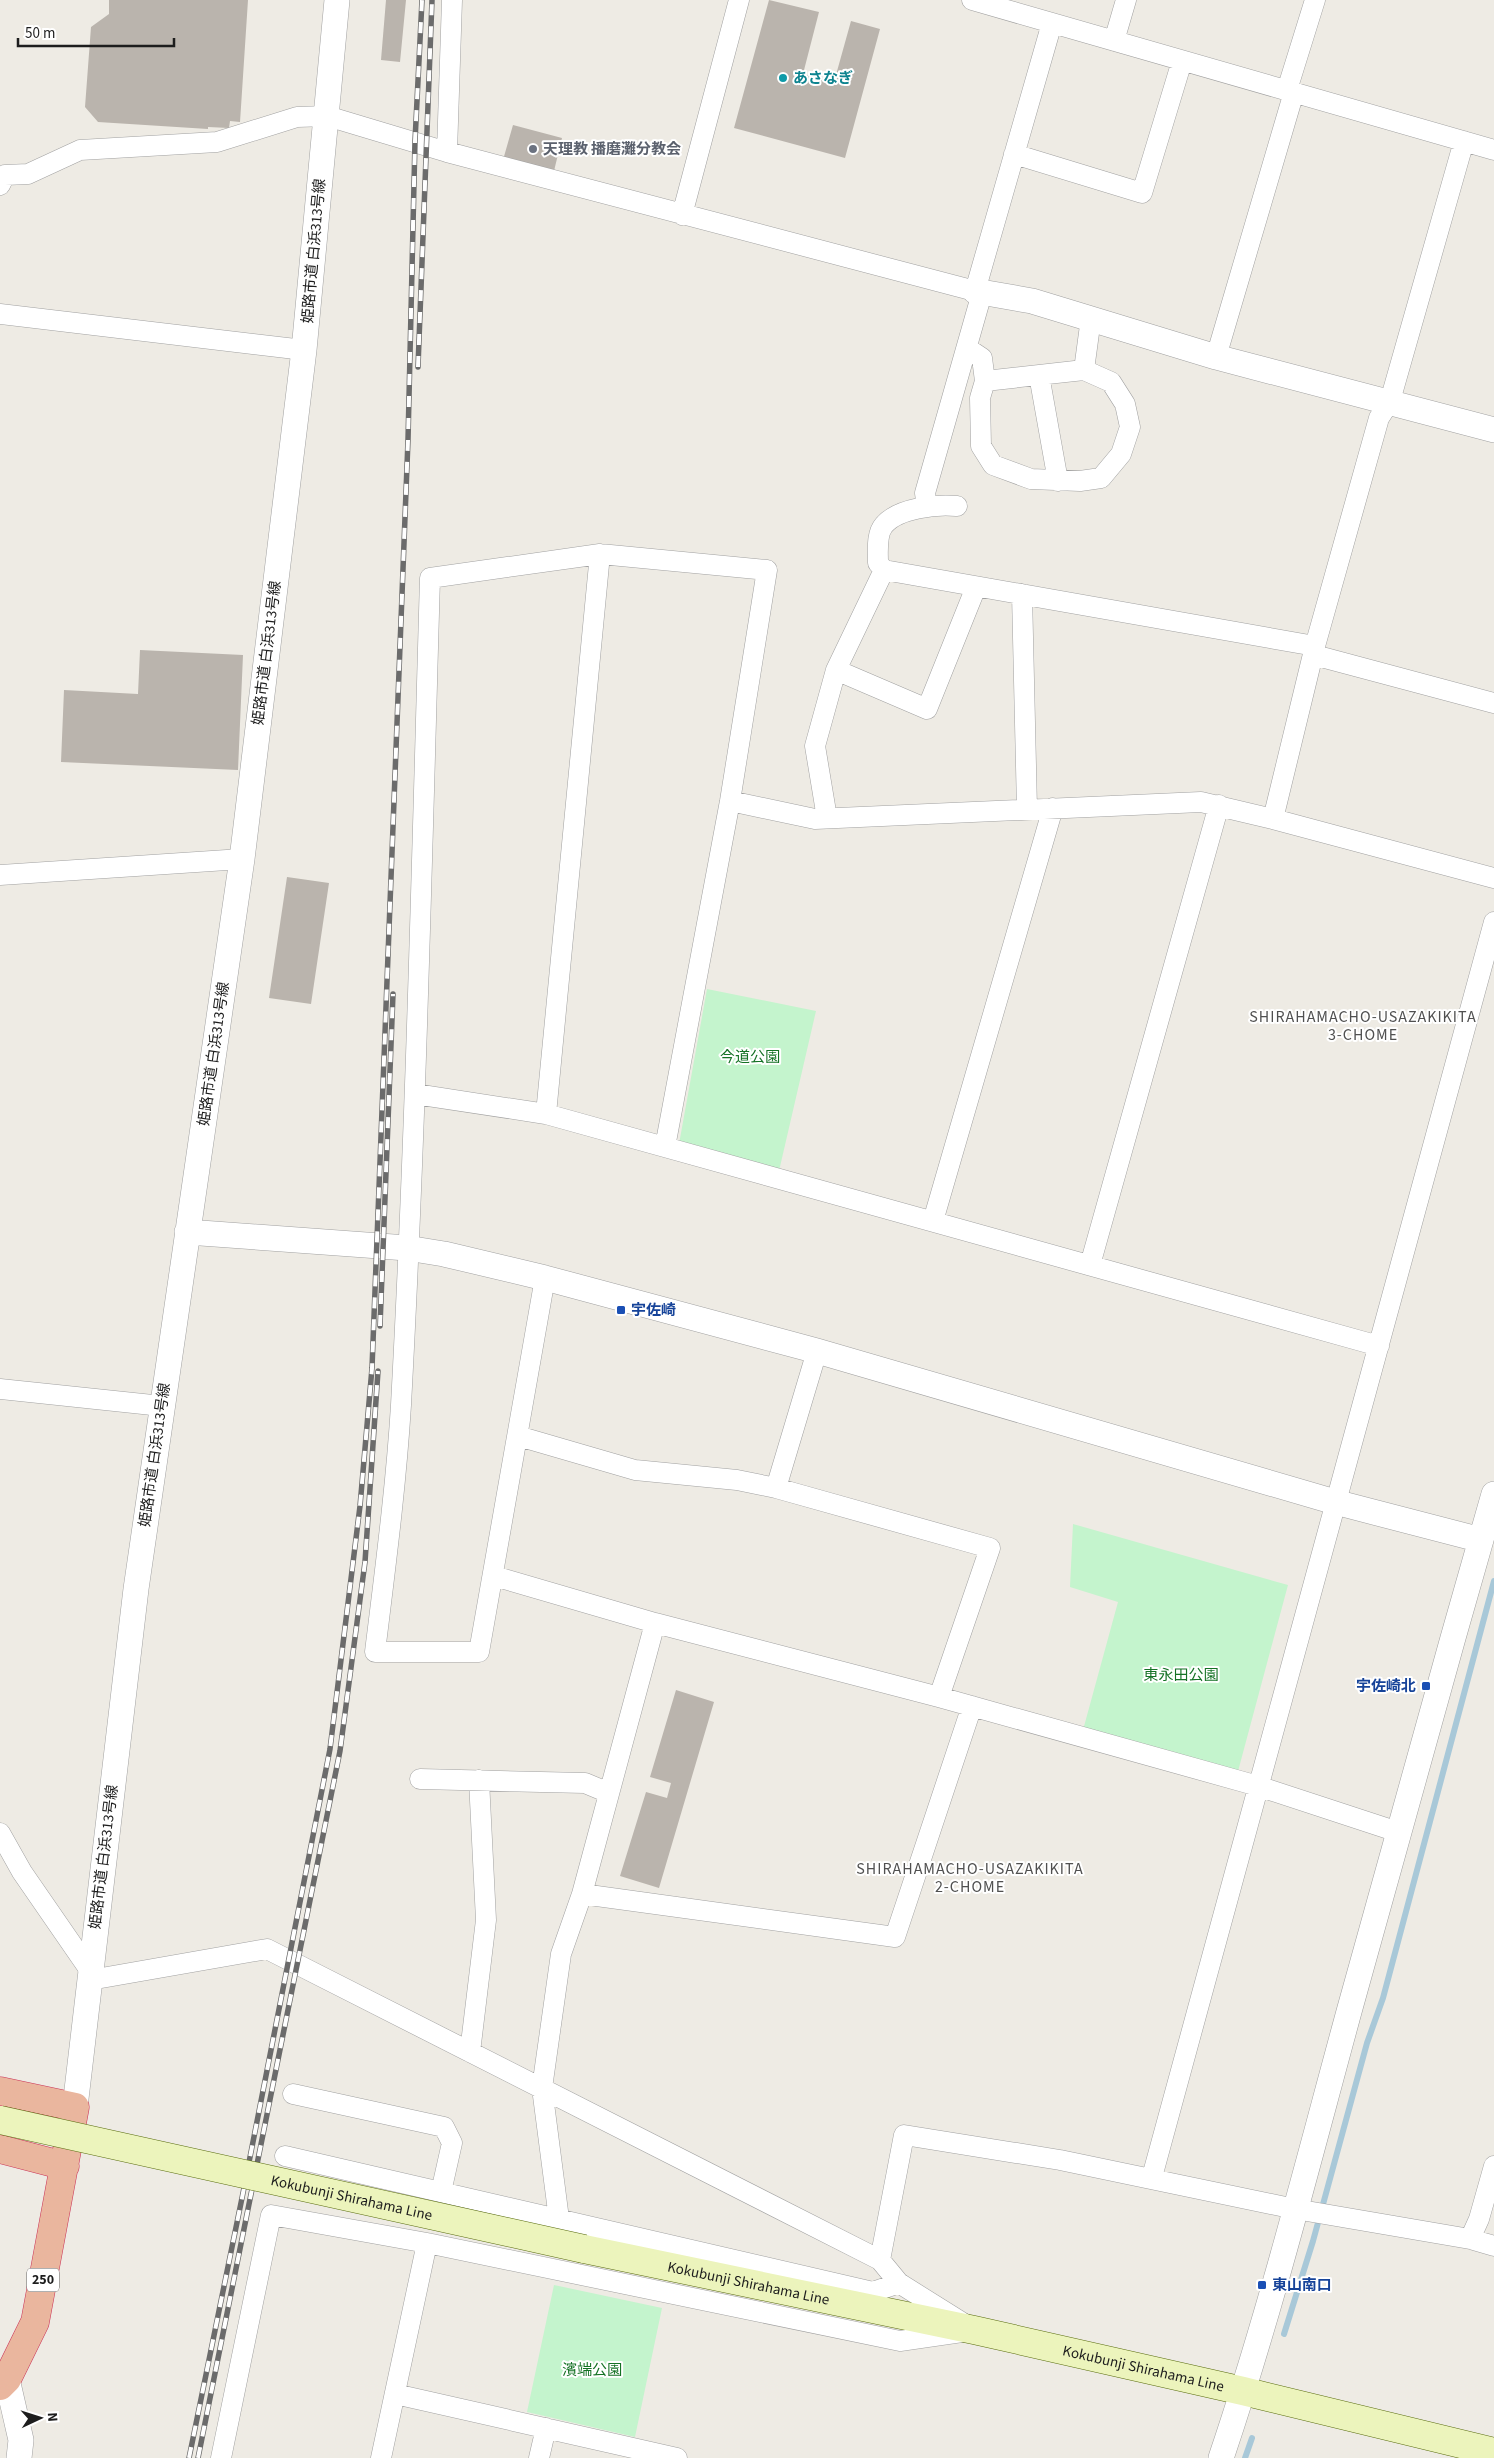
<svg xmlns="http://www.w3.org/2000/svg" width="1494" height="2458" font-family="'Source Sans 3','Noto Sans JP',sans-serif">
	<rect width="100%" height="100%" fill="#eeebe4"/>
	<path fill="#c4f4cd" d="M 707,989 L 816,1011 L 779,1171 L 679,1144 Z
		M 1073,1524 L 1288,1585 L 1237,1775 L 1083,1730 L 1118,1602 L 1070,1587 Z
		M 554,2285 L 662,2308 L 635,2437 L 527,2412 Z"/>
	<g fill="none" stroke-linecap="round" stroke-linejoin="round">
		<path stroke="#a8c8d8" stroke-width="6" d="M 1284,2334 L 1313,2241 L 1367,2043 L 1383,1998 L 1494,1581
			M 1245,2458 L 1252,2438"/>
	</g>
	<path fill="#bab4ad" d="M 109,0 L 248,0 L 240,122 L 230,121 L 229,128 L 208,127 L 208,129 L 98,122 L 85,107 L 91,27 L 109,14 Z
		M 386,0 L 406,0 L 400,62 L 381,60 Z
		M 769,0 L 819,12 L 803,74 L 834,82 L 851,21 L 880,29 L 845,158 L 734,128 Z
		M 513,125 L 562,138 L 554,171 L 503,160 Z
		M 140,650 L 243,655 L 238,770 L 61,762 L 64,690 L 138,694 Z
		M 287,877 L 329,883 L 311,1004 L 269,998 Z
		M 676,1690 L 714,1702 L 659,1888 L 620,1876 L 646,1792 L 667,1798 L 671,1783 L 650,1777 Z"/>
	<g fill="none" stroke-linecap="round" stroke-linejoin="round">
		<defs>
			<path id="minor" d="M 972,0 L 1494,150
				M 1114,41 L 1126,0
				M 1287,90 L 1315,0
				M 447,152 L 452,0
				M 1014,154 L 1142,193 L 1182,61
				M 0,185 L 5,175 L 28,174 L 80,150 L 217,142 L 297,117 L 327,116 L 447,152 L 975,291 L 1052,23
				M 682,215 L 739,0
				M 0,314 L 304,350
				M 967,348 L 982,358 L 985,381 L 980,398 L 981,446 L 993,465 L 1031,479 L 1080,481 L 1101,478 L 1121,454 L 1130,427 L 1125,404 L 1111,382 L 1084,370 L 985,381
				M 1216,357 L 1294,92
				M 1084,370 L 1091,318
				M 1039,375 L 1058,481
				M 927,507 L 925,493 L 982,293
				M 884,570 L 878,563 C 878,551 876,534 884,525 C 898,508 937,504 957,506
				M 1022,594 L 1027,809
				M 1314,655 L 1494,703
				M 836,670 L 927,709 L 976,587
				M 730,801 L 815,819 L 1201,802 L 1273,819 L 1494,878
				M 827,818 L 815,746 L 836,670 L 884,570 L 1315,646
				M 1273,819 L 1315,646 L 1379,418 L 1390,401 L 1464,141
				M 0,875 L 242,859
				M 415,1094 L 546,1114 L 1379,1346
				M 546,1114 L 600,554
				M 933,1221 L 1053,808
				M 1090,1265 L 1219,805
				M 545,1278 L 479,1652 L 375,1652 C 385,1570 396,1487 401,1405 C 416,1129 422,853 430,578 L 600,554 L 767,570 L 730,801 L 665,1147
				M 817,1351 L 776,1488 L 990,1548 L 939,1697
				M 0,1389 L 162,1406
				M 518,1436 L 635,1470 L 737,1480 L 776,1488
				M 494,1576 L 655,1623 L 939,1697 L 1258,1786 L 1398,1832
				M 420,1779 L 585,1783 L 609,1793
				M 0,1833 L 22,1872 L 91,1972
				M 582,1894 L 895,1937 L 972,1706
				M 90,1980 L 267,1949 L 880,2260 L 899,2283 L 966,2325
				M 470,2052 L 486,1920 L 479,1780
				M 293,2094 L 444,2127 L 452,2143 L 441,2192
				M 285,2156 L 873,2292 L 899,2283
				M 1152,2177 L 1494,922
				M 559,2219 L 542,2088 L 561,1954 L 582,1894 L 655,1623
				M 1470,2239 L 1479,2219 L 1494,2166
				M 880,2260 L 904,2135 L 1060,2160 L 1295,2209 L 1470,2239 L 1494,2246
				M 395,2394 L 677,2458
				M 221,2458 L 271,2215 L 427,2243 L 900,2341 L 962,2332
				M 381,2458 L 427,2243
				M 539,2458 L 546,2428"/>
			<path id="tertiary" d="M 975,291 L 1032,301 L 1216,357 L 1494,430
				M 187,1232 L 407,1248 L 444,1254 L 545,1278 L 817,1351 L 1335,1502 L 1481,1540
				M 75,2107 L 136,1589 L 242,859 L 304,350 L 337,0
				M 7,2379 L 21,2440 L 19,2458
				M 1221,2458 C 1271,2310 1309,2158 1350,2008 C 1397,1836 1445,1665 1494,1494"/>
			<g id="secondary">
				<path id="s1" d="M 584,2249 L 974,2330 L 1243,2391 L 1494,2452"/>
			</g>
			<path id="trunk" d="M 0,2091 L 75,2107 L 35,2322 L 7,2379 L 0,2386
				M 0,2149 L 65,2166"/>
		</defs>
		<use href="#minor" stroke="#a1a1a1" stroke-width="21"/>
		<use href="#tertiary" stroke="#a1a1a1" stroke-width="26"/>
		<use href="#secondary" stroke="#586b0e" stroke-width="29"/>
		<use href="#trunk" stroke="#ca3358" stroke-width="29"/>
		<use href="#minor" stroke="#fff" stroke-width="20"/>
		<use href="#tertiary" stroke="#fff" stroke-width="25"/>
		<use href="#secondary" stroke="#ecf4bc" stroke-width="28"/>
		<use href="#trunk" stroke="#eab69e" stroke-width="28"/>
		<defs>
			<path id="rail" d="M 418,367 L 432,0
				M 380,1326 L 393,994
				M 189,2458 L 242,2198 L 330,1749 L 360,1506 L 372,1368 L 408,440 L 415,141 L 422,0
				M 198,2458 L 340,1751 L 365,1562 L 378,1371"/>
		</defs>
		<use href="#rail" stroke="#6b6b6b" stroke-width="5.5"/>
		<use href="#rail" stroke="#fff" stroke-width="4" stroke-dasharray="11" stroke-linecap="butt"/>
		<defs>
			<g id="secondary-bridge">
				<path id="s2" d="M 0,2120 L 584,2249"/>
			</g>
		</defs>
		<use href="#secondary-bridge" stroke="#586b0e" stroke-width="29" stroke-linecap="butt"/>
		<use href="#secondary-bridge" stroke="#ecf4bc" stroke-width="28"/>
	</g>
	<circle fill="#0f9aa8" stroke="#fff" stroke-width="2" cx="783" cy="78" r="5"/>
	<circle fill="#6b7280" stroke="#fff" stroke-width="2" cx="533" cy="149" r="5"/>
	<g fill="#1a4fb4" stroke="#fff" stroke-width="2">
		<rect x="616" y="1305" width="10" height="10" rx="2.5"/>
		<rect x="1421" y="1681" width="10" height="10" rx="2.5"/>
		<rect x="1257" y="2280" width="10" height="10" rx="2.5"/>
	</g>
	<g text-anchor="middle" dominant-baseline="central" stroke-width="4" stroke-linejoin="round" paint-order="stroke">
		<rect fill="#fff" stroke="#616161" stroke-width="1" x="27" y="2268.5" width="32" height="23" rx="4"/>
		<g font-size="14" font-weight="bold" fill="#1d1d1d">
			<text x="43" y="2280">250</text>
		</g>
		<g font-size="15" font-weight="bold" fill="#0d838f" stroke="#fff" text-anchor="start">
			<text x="793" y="78">あさなぎ</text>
		</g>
		<g font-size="15" font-weight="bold" fill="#5b616d" stroke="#fff" text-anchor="start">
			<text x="543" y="149">天理教 播磨灘分教会</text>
		</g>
		<g font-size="15" fill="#1d1d1d" stroke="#fff">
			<text transform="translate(314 251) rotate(-85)">姫路市道 白浜313号線</text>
			<text transform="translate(267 653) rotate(-83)">姫路市道 白浜313号線</text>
			<text transform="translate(214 1054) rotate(-82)">姫路市道 白浜313号線</text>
			<text transform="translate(155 1455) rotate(-82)">姫路市道 白浜313号線</text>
			<text transform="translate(104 1857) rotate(-83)">姫路市道 白浜313号線</text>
			<text stroke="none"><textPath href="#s2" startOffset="360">Kokubunji Shirahama Line</textPath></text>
			<text stroke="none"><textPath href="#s1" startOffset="168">Kokubunji Shirahama Line</textPath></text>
			<text stroke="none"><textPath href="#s1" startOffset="572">Kokubunji Shirahama Line</textPath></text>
		</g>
		<g font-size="15" fill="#157225" stroke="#fff">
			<text x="750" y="1057">今道公園</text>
			<text x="1181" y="1675">東永田公園</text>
			<text x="592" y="2370">濱端公園</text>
		</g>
		<g font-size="15" font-weight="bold" fill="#164399" stroke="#fff" text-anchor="start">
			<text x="631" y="1310">宇佐崎</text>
			<text x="1416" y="1686" text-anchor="end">宇佐崎北</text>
			<text x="1272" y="2285">東山南口</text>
		</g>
		<g font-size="16" letter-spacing="1" fill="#505050" stroke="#fff">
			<text x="1363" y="1017">SHIRAHAMACHO-USAZAKIKITA<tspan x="1363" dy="18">3-CHOME</tspan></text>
			<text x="970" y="1869">SHIRAHAMACHO-USAZAKIKITA<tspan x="970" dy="18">2-CHOME</tspan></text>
		</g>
	</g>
	<g transform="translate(40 2418) rotate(86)" stroke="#ffffff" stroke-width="4" paint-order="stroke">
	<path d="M0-4L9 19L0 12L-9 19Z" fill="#1d1d1d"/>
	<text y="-8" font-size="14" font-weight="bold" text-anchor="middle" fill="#1d1d1d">N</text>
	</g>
	<path d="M18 38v8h156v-8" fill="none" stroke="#1d1d1d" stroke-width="2.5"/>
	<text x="25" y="38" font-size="15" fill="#1d1d1d" stroke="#ffffff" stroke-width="4" paint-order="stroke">50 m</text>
</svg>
